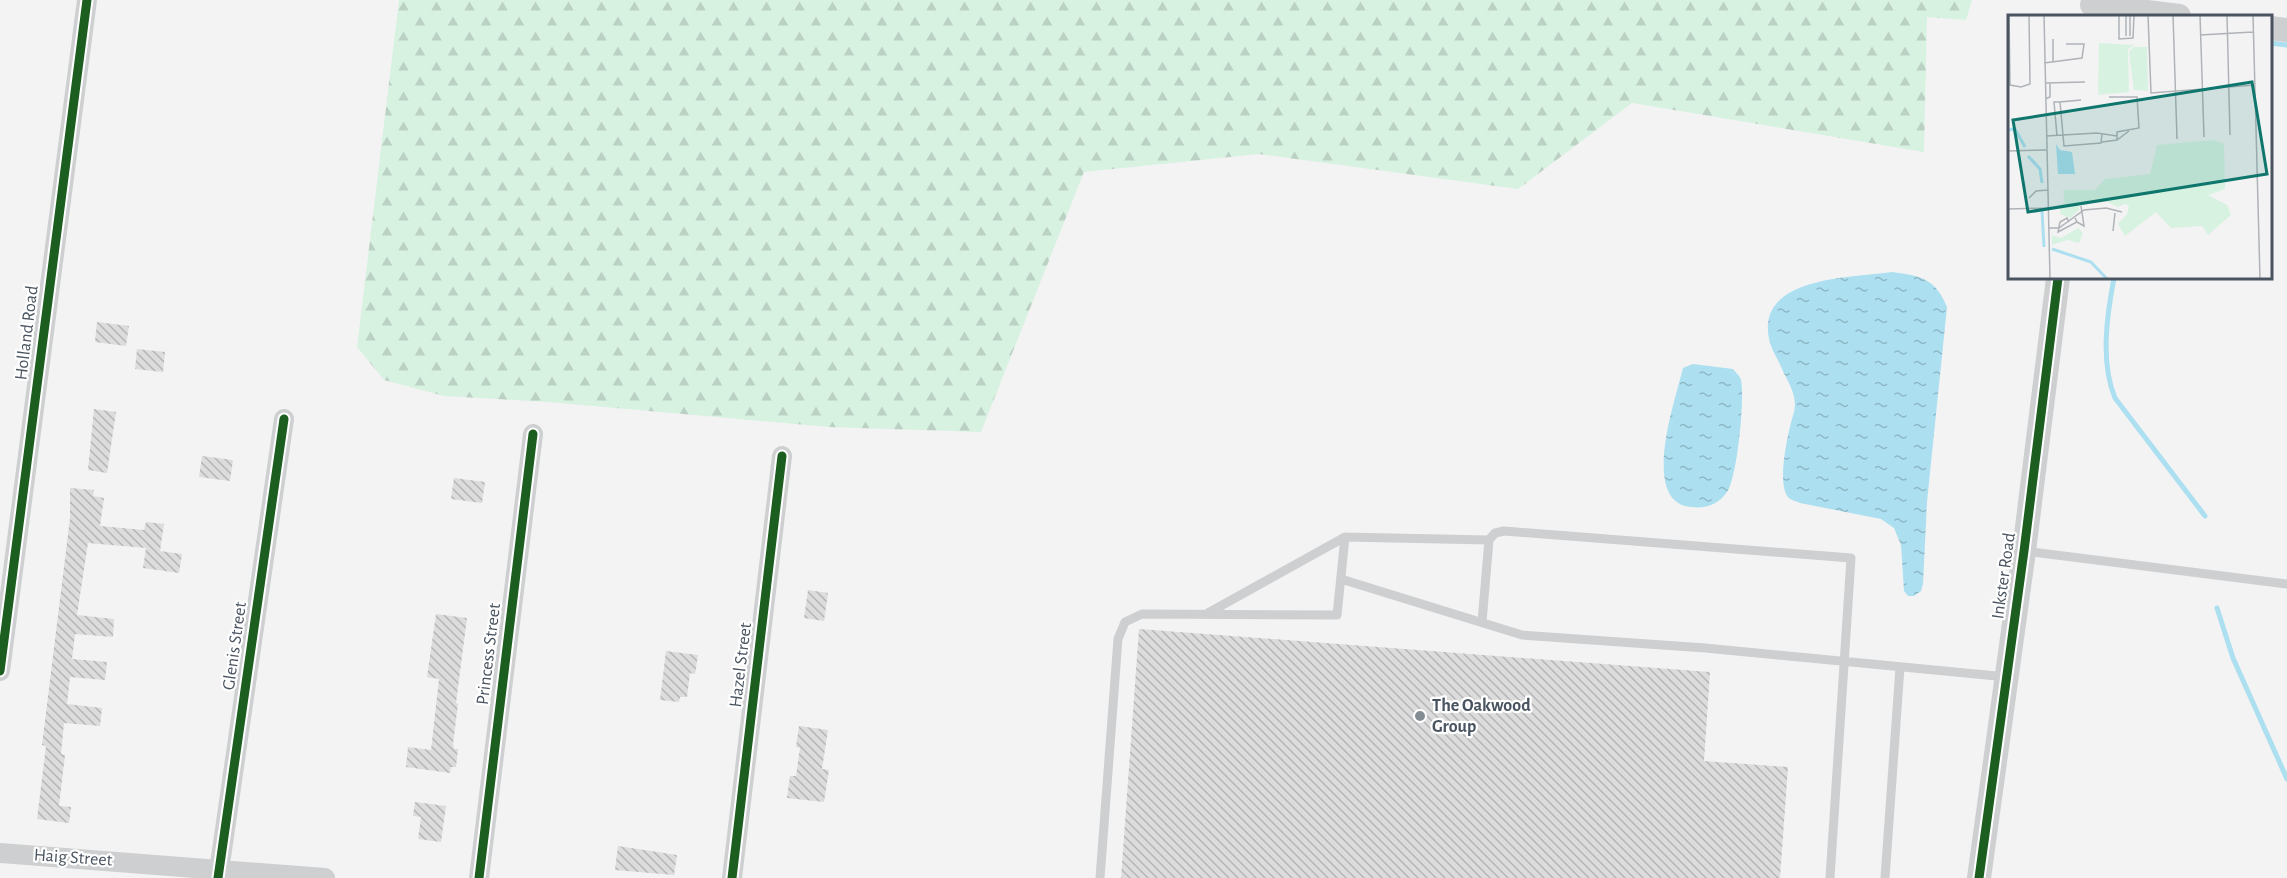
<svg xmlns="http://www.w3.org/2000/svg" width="2287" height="878" font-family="'Alegreya Sans',sans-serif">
	<defs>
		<pattern id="forest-firs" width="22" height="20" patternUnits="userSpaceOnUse" patternTransform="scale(1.5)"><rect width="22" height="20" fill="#d8f2e2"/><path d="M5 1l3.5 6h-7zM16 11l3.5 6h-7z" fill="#bbd1c4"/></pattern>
		<pattern id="water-ripples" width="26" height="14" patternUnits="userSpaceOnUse" patternTransform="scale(1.5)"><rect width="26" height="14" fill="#acdff0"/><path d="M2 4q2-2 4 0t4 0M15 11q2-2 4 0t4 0" fill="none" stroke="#8eb7c6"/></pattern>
		<pattern id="building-back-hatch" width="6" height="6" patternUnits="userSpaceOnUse" patternTransform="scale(1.5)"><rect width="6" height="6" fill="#dcdcdd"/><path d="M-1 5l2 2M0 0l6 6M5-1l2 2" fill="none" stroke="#b4b5b7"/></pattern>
	</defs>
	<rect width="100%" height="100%" fill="#f3f3f3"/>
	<path fill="url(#forest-firs)" d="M 399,0 L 1972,0 L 1966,20 L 1927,17 L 1924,152 L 1632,103 L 1518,189 L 1259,154 L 1084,172 L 981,432 L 828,427 L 548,402 L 444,396 L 384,380 L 357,347 Z"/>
	<path fill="url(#water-ripples)" d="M 1892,272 C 1921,276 1935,278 1947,307 L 1927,502 L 1923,584 L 1921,591 L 1914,596 L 1908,596 L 1904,591 L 1901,545 L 1894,528 L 1881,519 L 1800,503 C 1796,501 1790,500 1788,497 C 1776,483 1789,428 1794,412 C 1798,396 1788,382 1782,369 C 1778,359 1771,349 1769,339 C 1756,276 1851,278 1892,272 Z
		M 1693,364 L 1733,369 C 1736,373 1740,376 1741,380 C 1745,399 1737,478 1727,492 C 1718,505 1705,509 1691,507 C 1639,502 1676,398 1683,368 Z"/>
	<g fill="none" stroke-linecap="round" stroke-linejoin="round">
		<path stroke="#acdff0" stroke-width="5" d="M 2270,43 L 2287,45
			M 2114,278 C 2107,315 2100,362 2115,398 L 2205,516
			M 2217,608 L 2233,658 L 2287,779"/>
	</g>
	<path fill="url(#building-back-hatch)" d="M 97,322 L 129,326 L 126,346 L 95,342 Z
		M 137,349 L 165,352 L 163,372 L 135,369 Z
		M 94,409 L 116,412 L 107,473 L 88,470 Z
		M 202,456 L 233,460 L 230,481 L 199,477 Z
		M 454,478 L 485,482 L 482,503 L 451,499 Z
		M 70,488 L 94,490 L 93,496 L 104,498 L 100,526 L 144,530 L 146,522 L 164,524 L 160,551 L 182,554 L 179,573 L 143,568 L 146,548 L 88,543 L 77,615 L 114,619 L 113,637 L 75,634 L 72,659 L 107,662 L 105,680 L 70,677 L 67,704 L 102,708 L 100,726 L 64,723 L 61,754 L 65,755 L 59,806 L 71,807 L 69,823 L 37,819 L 46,746 L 42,745 L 70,518 Z
		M 808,590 L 828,593 L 824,621 L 804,618 Z
		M 436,614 L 467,618 L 456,703 L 458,704 L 453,744 L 454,749 L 458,749 L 456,767 L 451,767 L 450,773 L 406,767 L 408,747 L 431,750 L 439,679 L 427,677 Z
		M 1139,629 L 1710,672 L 1704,761 L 1788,767 L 1780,878 L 1121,878 Z
		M 666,651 L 698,655 L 695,674 L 690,673 L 687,697 L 680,697 L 679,702 L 660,700 Z
		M 799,726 L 828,730 L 822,769 L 829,770 L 824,802 L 787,798 L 790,776 L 796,776 L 800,748 L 796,747 Z
		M 415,802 L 446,806 L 441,842 L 418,839 L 421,817 L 413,816 Z
		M 618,846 L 677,855 L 674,875 L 615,870 Z"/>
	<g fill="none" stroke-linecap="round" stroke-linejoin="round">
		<path stroke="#cdcfd1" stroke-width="9" d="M 2024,551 L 2287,584
			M 1341,579 L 1522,635 L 1705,648 L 2007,677
			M 1208,613 L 1345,537 L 1489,540
			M 1482,622 L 1489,540 L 1495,533 L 1504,531 L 1851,558 L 1830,878
			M 1100,878 L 1118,639 L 1125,622 L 1142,614 L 1337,615 L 1345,537
			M 1885,878 L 1900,667"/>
		<path stroke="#cdcfd1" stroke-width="20" d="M 0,671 L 87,0
			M 0,853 L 325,878
			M 218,878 L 284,419
			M 479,878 L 533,434
			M 732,878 L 782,456"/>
		<path stroke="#cdcfd1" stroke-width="24" d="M 2092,5 L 2179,16
			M 2270,28 L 2287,30
			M 1979,878 L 2024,551 L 2058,278"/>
		<defs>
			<path id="cycleway" d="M 0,671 L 87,0
				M 218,878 L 284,419
				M 479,878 L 533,434
				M 732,878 L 782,456
				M 1979,878 L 2024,551 L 2058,278"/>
		</defs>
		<use href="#cycleway" stroke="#fff" stroke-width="13"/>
		<use href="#cycleway" stroke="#1b5e20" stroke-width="9"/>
	</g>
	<circle fill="#848c93" stroke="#fff" stroke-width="2" cx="1420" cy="716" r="6"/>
	<g text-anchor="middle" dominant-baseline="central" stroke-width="4.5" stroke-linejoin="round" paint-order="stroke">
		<g font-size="18" fill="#495460" stroke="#fff">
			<text transform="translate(27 333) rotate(-83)">Holland Road</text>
			<text transform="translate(2004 576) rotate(-82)">Inkster Road</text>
			<text transform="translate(235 646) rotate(-82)">Glenis Street</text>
			<text transform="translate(489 654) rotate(-83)">Princess Street</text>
			<text transform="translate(741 665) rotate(-83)">Hazel Street</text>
			<text transform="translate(73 858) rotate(4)">Haig Street</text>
		</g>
		<g font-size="18" font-weight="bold" fill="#495460" stroke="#fff" text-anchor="start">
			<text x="1432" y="706">The Oakwood<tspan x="1432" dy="21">Group</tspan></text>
		</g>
	</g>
	<g transform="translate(2008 15)">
		<rect width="264" height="264" fill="#f3f3f3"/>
		<path d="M 125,32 L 139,32 L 140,76 L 126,75 L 121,37 Z" fill="#d8f2e2"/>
		<path d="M 91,28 L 126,30 L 120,34 L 121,77 L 90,80 ZM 206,125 L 216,129 L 217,174 L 200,180 L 219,190 L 223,200 L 200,220 L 194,211 L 163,213 L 148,197 L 117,221 L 110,209 L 119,199 L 121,191 L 117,189 L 110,192 L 99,187 L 71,189 L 71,195 L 62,203 L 52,199 L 53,189 L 57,189 L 55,175 L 87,175 L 97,164 L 142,159 L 149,130 ZM 70,213 L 75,218 L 71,228 L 59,225 L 44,230 L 44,220 L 53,223 Z" fill="#d8f2e2"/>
		<path d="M 48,129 L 52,135 L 64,137 L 67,159 L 50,159 Z" fill="#acdff0"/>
		<path fill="none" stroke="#acdff0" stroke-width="3" d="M 0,115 L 7,114 L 17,132M 20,141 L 32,154 L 34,168M 34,196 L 36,232M 44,234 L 83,247 L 99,264"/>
		<path fill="none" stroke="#afb3b8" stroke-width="1.5" d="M 1,0 L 2,70 L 13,72 L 22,69 L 21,0M 36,0 L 42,264M 122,0 L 122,21M 140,0 L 143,78 L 247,70M 165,0 L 169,124M 192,0 L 196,122M 219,0 L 222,120M 245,0 L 252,264M 111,1 L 111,24 L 125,23 L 126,0M 192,20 L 245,17M 118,21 L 118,0M 45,24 L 45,47M 36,48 L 74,43 L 76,29 L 58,29M 37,68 L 77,67M 101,82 L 129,82 L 131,113 L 109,117 L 109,125M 37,84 L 42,82 L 42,68M 73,85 L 52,87 L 56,131 L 93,128 L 94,119M 38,121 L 89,118 L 109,121M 49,121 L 46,87 L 52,87M 94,127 L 109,125 L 121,116M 0,136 L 38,135M 21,183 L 28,176 L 40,175M 0,194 L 40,193M 61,207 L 59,203 L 52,207 L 50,217 L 69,207 L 67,203M 69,207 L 76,211 L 73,191M 41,213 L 51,213 L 76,195 L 98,193 L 114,197M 105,216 L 107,198"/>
		<path fill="#0f766e" fill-opacity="0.15" stroke="#0f766e" stroke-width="3" d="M 244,67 L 259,159 L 20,197 L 5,105 Z"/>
		<rect width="264" height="264" fill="none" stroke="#495460" stroke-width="3"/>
	</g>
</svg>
